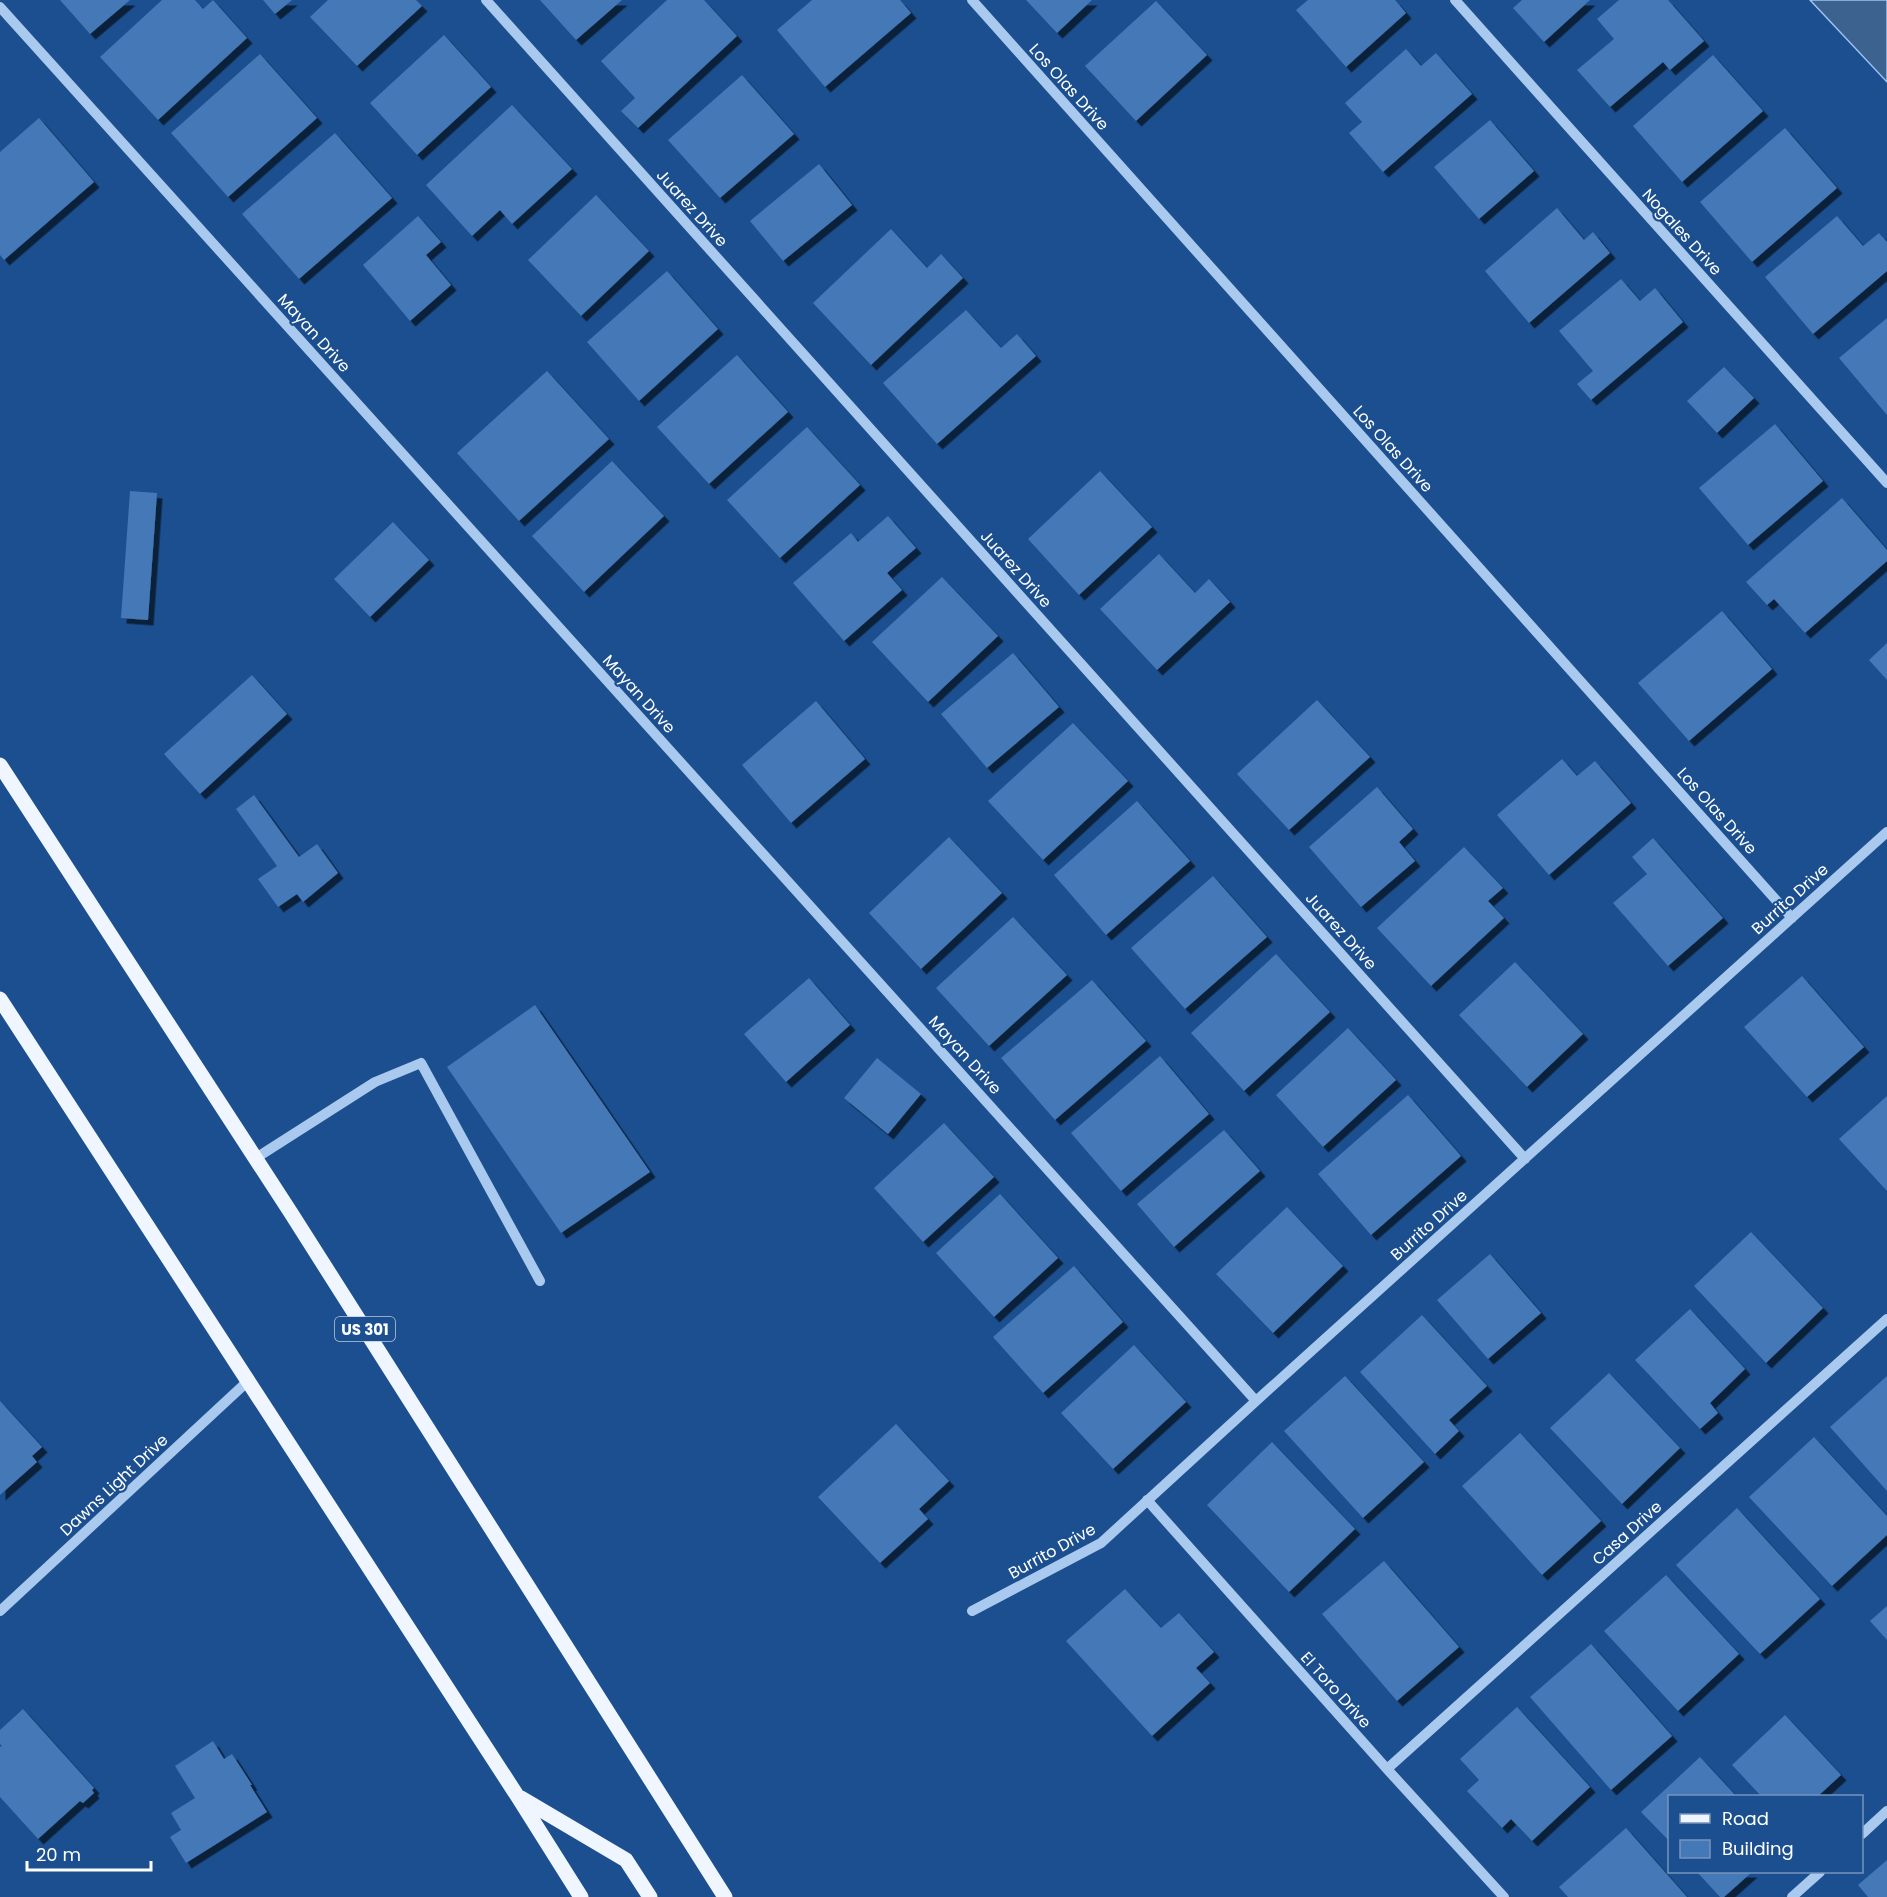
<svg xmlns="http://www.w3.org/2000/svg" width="1887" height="1897" font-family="Poppins,sans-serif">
	<defs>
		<filter id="shadow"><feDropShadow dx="5.5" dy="5.5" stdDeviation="0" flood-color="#0009"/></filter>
	</defs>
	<rect width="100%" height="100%" fill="#1b4f8f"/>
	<path fill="#3c6290" stroke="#9cc4f0" stroke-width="1.5" d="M 1810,0 L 1887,0 L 1887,82 Z"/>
	<path fill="#4478b7" filter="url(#shadow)" d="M 60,0 L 130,0 L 90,34 Z
		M 162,0 L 195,0 L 203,9 L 213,0 L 247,38 L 158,120 L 100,57 Z
		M 263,0 L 292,0 L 275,14 Z
		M 328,0 L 416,0 L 422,6 L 357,66 L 310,17 Z
		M 540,0 L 622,0 L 576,40 Z
		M 667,0 L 704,0 L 737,36 L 638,128 L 621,111 L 635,98 L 601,61 Z
		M 812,0 L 900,0 L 911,13 L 825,87 L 777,30 Z
		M 1026,0 L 1092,0 L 1057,33 Z
		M 1308,0 L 1395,0 L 1406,13 L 1346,67 L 1296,10 Z
		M 1522,0 L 1590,0 L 1544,42 L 1513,8 Z
		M 1619,0 L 1668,0 L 1704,41 L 1670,70 L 1663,62 L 1610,107 L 1577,70 L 1614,39 L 1597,19 Z
		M 1156,1 L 1207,55 L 1136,121 L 1085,66 Z
		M 444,35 L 491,87 L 417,155 L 370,103 Z
		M 1406,49 L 1421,66 L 1436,53 L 1472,94 L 1383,172 L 1349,133 L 1362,122 L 1345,103 Z
		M 260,54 L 317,118 L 228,197 L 171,133 Z
		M 1713,55 L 1763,111 L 1682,182 L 1633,126 Z
		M 742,75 L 794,134 L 720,198 L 668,140 Z
		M 512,105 L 572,169 L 512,224 L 500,210 L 472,236 L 426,185 Z
		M 39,118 L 94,182 L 4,260 L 0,255 L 0,152 Z
		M 1490,120 L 1534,171 L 1479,219 L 1434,167 Z
		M 1785,128 L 1837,188 L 1752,262 L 1700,202 Z
		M 335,133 L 392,198 L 299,279 L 242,214 Z
		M 819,164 L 852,205 L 783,261 L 750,221 Z
		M 596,195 L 649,251 L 581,316 L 528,260 Z
		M 1557,208 L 1584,240 L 1593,232 L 1610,253 L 1529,323 L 1485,271 Z
		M 418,216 L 441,242 L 426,255 L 451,285 L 410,321 L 363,265 Z
		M 1837,216 L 1863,246 L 1879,233 L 1887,242 L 1887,271 L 1813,334 L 1765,277 Z
		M 891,229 L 927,268 L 941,254 L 963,278 L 871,365 L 813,303 Z
		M 667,271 L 718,329 L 639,401 L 587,342 Z
		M 1621,279 L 1640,301 L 1655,288 L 1683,322 L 1591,400 L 1577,384 L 1593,371 L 1559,331 Z
		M 966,310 L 1001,348 L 1017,334 L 1036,356 L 937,444 L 883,383 Z
		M 1887,318 L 1887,415 L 1839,358 Z
		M 737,355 L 788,412 L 709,484 L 657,427 Z
		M 1724,367 L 1754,398 L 1717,433 L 1687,401 Z
		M 547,371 L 609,439 L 519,521 L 457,453 Z
		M 1775,424 L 1823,481 L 1748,545 L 1699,488 Z
		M 807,427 L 860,485 L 780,558 L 727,500 Z
		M 612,461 L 664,516 L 584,592 L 532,536 Z
		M 1100,471 L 1152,527 L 1079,595 L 1028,539 Z
		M 130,491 L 157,493 L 148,620 L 121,618 Z
		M 1842,498 L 1887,550 L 1887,561 L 1805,633 L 1774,599 L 1767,605 L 1746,582 Z
		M 888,516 L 916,548 L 887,573 L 902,590 L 844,641 L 793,583 L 851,533 L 858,542 Z
		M 393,522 L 429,560 L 370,617 L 334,579 Z
		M 1159,554 L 1195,593 L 1209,579 L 1230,602 L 1157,670 L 1100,609 Z
		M 942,577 L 998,636 L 928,702 L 872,642 Z
		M 1722,611 L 1772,669 L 1689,741 L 1638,683 Z
		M 1887,643 L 1887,680 L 1869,660 Z
		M 1013,653 L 1059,707 L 987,768 L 941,714 Z
		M 252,675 L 287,714 L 200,794 L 164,754 Z
		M 1317,700 L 1370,757 L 1289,830 L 1237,774 Z
		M 816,701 L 865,759 L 791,823 L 742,765 Z
		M 1073,723 L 1128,781 L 1043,860 L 988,801 Z
		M 1562,759 L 1577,776 L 1595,761 L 1631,803 L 1549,875 L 1497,815 Z
		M 1377,787 L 1413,829 L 1399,842 L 1415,861 L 1361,907 L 1309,847 Z
		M 254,795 L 299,857 L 317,844 L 338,873 L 303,902 L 297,894 L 278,907 L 258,879 L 277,866 L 236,809 Z
		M 1137,801 L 1190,861 L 1106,935 L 1054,875 Z
		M 949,837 L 1002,893 L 921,969 L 869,913 Z
		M 1653,838 L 1723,918 L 1668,966 L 1613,903 L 1647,874 L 1632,857 Z
		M 1464,847 L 1503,888 L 1488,901 L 1504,918 L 1431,986 L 1377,928 Z
		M 1213,876 L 1267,937 L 1185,1009 L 1131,948 Z
		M 1013,917 L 1067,975 L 989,1046 L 936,988 Z
		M 1276,954 L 1330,1012 L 1244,1091 L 1191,1033 Z
		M 1515,962 L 1583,1034 L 1527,1087 L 1459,1015 Z
		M 1802,976 L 1864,1047 L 1807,1097 L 1744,1027 Z
		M 809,978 L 850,1025 L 786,1082 L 744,1034 Z
		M 1092,980 L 1146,1041 L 1055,1120 L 1001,1058 Z
		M 535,1005 L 650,1172 L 561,1233 L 447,1067 Z
		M 1348,1028 L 1396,1080 L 1323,1147 L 1276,1095 Z
		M 1160,1056 L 1209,1114 L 1121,1191 L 1071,1133 Z
		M 877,1058 L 921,1094 L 888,1134 L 844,1098 Z
		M 1408,1095 L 1461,1156 L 1371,1235 L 1318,1174 Z
		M 1887,1096 L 1887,1191 L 1839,1139 Z
		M 944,1123 L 994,1177 L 923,1242 L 874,1188 Z
		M 1224,1130 L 1260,1171 L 1174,1247 L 1137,1204 Z
		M 1000,1194 L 1058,1258 L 994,1317 L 936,1253 Z
		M 1287,1207 L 1343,1266 L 1273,1333 L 1216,1274 Z
		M 1751,1232 L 1823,1308 L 1766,1363 L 1694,1286 Z
		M 1490,1254 L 1541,1313 L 1488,1359 L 1437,1300 Z
		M 1074,1266 L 1123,1322 L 1043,1393 L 993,1337 Z
		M 1690,1309 L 1745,1369 L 1710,1403 L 1718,1413 L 1700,1429 L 1635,1360 Z
		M 1422,1315 L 1487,1386 L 1449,1420 L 1459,1431 L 1435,1454 L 1360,1372 Z
		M 1134,1345 L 1186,1402 L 1113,1469 L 1061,1413 Z
		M 1609,1373 L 1680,1448 L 1622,1504 L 1550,1428 Z
		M 1345,1376 L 1424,1462 L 1363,1518 L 1284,1431 Z
		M 1887,1376 L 1887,1491 L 1830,1427 Z
		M 0,1401 L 42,1447 L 32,1456 L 37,1462 L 0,1495 Z
		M 896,1424 L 949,1481 L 919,1509 L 928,1519 L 880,1563 L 818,1497 Z
		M 1520,1433 L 1601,1521 L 1542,1575 L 1462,1486 Z
		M 1814,1437 L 1887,1516 L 1887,1535 L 1832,1586 L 1749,1497 Z
		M 1272,1442 L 1355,1529 L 1289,1592 L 1207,1505 Z
		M 1737,1508 L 1820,1599 L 1760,1654 L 1676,1565 Z
		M 1384,1561 L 1459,1647 L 1397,1701 L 1322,1614 Z
		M 1666,1575 L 1739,1654 L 1678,1711 L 1604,1631 Z
		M 1125,1589 L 1161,1628 L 1179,1613 L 1214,1652 L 1196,1668 L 1210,1683 L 1152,1736 L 1066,1641 Z
		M 1887,1606 L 1887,1640 L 1870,1621 Z
		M 1591,1644 L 1672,1736 L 1611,1790 L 1530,1697 Z
		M 1517,1707 L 1590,1787 L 1532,1841 L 1511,1819 L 1502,1828 L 1467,1791 L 1479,1780 L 1460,1759 Z
		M 23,1709 L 94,1788 L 92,1790 L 94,1793 L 83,1803 L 80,1801 L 38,1839 L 0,1797 L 0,1747 L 2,1746 L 0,1744 L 0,1730 Z
		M 1785,1715 L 1841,1775 L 1818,1796 L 1761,1796 L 1732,1765 Z
		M 213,1741 L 224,1759 L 232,1754 L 252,1785 L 250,1785 L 267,1812 L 186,1863 L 170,1837 L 181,1830 L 171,1813 L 195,1798 L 175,1766 Z
		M 1700,1757 L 1736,1796 L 1670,1796 L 1670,1842 L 1641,1812 Z
		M 1626,1828 L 1687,1897 L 1568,1897 L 1559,1887 Z
		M 1887,1860 L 1887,1897 L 1868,1897 L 1858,1885 Z
		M 1697,1872 L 1752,1872 L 1724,1897 L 1720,1897 Z"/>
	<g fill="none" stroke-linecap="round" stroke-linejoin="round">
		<path stroke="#a9c9ee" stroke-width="10" d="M 486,0 L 1525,1159
			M 972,0 L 1792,918
			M 1455,0 L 1887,483
			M 0,7 L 1256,1401
			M 256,1158 L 375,1082 L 421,1063 L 540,1281
			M 1147,1500 L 1387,1769 L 1504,1897
			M 0,1611 L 248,1381
			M 972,1611 L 1101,1543 L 1256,1401 L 1887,832
			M 1387,1769 L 1887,1319
			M 1862,1834 L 1887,1811
			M 1792,1897 L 1820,1872"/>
		<path stroke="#f0f6ff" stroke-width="15" d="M 0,765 L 291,1213 L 725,1897
			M 0,999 L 518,1797 L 581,1897
			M 521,1798 L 626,1860 L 650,1897"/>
	</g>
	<g text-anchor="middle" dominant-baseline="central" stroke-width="4.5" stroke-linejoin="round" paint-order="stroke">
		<rect fill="#1b4f8f" stroke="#bbcadd" stroke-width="1.5" x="335" y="1317" width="60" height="24" rx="4.5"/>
		<g font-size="15" font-weight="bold" fill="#fff">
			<text x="365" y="1329">US 301</text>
		</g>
		<g font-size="16" fill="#fff" stroke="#1b4f8f">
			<text transform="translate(1069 87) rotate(48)">Los Olas Drive</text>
			<text transform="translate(692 208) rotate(48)">Juarez Drive</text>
			<text transform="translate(1682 232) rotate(48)">Nogales Drive</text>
			<text transform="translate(314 333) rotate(48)">Mayan Drive</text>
			<text transform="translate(1393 449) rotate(48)">Los Olas Drive</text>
			<text transform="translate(1016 569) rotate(48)">Juarez Drive</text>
			<text transform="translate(639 694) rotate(48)">Mayan Drive</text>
			<text transform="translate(1717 811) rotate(48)">Los Olas Drive</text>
			<text transform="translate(1790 899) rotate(-42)">Burrito Drive</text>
			<text transform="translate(1341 931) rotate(48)">Juarez Drive</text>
			<text transform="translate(965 1055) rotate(48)">Mayan Drive</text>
			<text transform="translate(1429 1225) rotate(-42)">Burrito Drive</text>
			<text transform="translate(114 1485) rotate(-43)">Dawns Light Drive</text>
			<text transform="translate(1627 1533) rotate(-42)">Casa Drive</text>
			<text transform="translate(1052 1551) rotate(-29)">Burrito Drive</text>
			<text transform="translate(1336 1690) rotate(48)">El Toro Drive</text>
		</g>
	</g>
	<rect x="1668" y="1795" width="195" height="78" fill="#1b4f8f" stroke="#7695bc" stroke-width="1.5"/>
	<rect x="1680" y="1814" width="30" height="9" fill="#f0f6ff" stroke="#7695bc" stroke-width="1.5"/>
	<text x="1722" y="1825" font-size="18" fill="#ffffff">Road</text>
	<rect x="1680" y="1840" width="30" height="18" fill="#4478b7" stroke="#7695bc" stroke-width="1.5"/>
	<text x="1722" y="1855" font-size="18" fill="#ffffff">Building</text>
	<path d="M27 1861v9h124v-9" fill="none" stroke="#ffffff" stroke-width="3"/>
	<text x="36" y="1861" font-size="18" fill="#ffffff" stroke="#1b4f8f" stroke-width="4.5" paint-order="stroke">20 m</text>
</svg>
